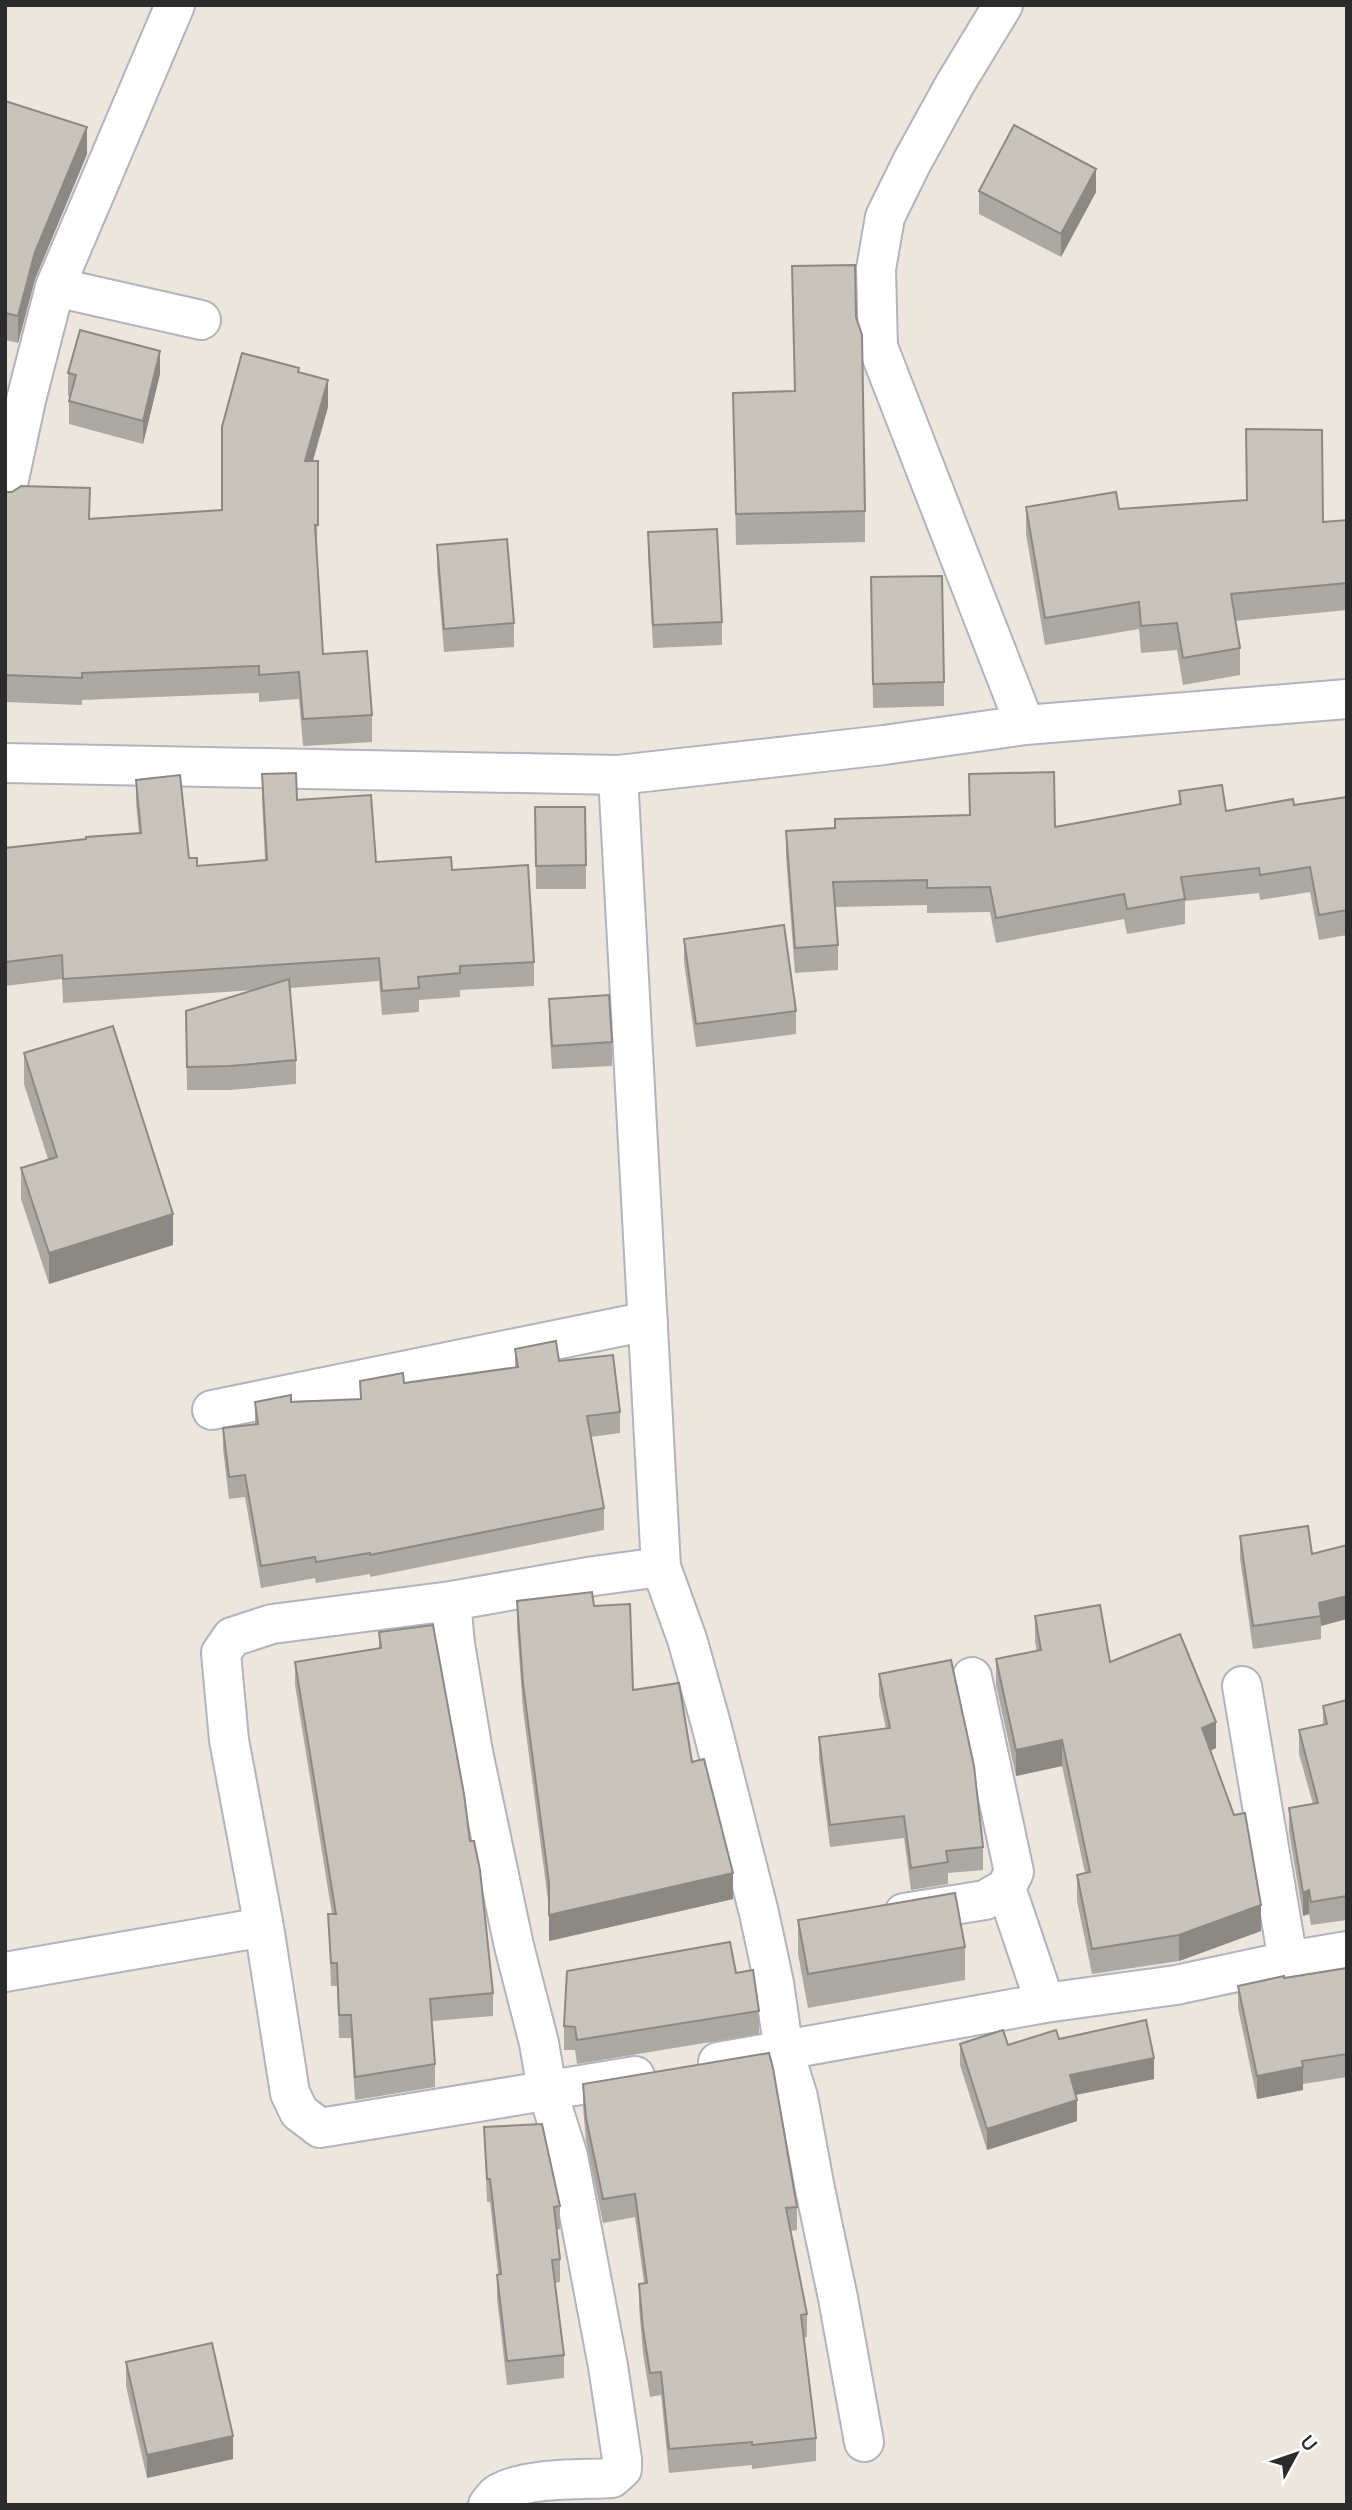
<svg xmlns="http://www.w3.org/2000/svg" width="1352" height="2510" font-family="Manrope,sans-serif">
	<rect width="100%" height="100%" fill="#ece6dd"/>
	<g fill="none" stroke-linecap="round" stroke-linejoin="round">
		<defs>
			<path id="minor" d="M 55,287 L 201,320
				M 5,498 L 26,400 L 55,287 L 175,5
				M 618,775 L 661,1567 L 687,1639 L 711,1724 L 759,1913 L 774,1983 L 784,2052 L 798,2097 L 815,2189 L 838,2298 L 864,2442
				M 212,1410 L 648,1321
				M 451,1601 L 272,1624 L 232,1637 L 221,1653 L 229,1740 L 264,1927 L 290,2093 L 299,2112 L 320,2128 L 635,2076
				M 1242,1686 L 1288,1961
				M 1006,1888 L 1045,2003
				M 904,1913 L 985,1900 L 1006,1888 L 1014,1872 L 972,1677
				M 5,1972 L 264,1927
				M 718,2062 L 1045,2003 L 1176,1985 L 1288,1961 L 1347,1951
				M 488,2505 C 491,2501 495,2495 499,2493 C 529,2477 579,2480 612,2478 L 622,2469 L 622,2459 L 608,2366 L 568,2156 L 547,2090 L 539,2043 L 514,1946 L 473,1752 L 455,1644 L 451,1601 L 594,1576 L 661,1567"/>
			<path id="tertiary" d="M 1003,5 L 955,84 L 912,162 L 885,217 L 876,269 L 878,347 L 1025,725
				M 5,763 L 618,775 L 884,745 L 1025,725 L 1347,699"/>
		</defs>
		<use href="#minor" stroke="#b1b3be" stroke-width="42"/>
		<use href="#tertiary" stroke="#b1b3be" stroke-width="42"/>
		<use href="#minor" stroke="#fff" stroke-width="38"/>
		<use href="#tertiary" stroke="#fff" stroke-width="38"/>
	</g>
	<path fill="#aca9a2" d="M 5,101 L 87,154 L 35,279 L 18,343 L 5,340 Z
		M 979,191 L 1096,192 L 1061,257 L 979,214 Z
		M 792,266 L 856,317 L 865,511 L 865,542 L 736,545 L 733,393 L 795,391 Z
		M 299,372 L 328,407 L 313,461 L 318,461 L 317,552 L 323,654 L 372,715 L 372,742 L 303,746 L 299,699 L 259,702 L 259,693 L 82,700 L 82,705 L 5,702 L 5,492 L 90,518 L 222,510 Z
		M 68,373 L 160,374 L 143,444 L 69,424 L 69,401 L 70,397 L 68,396 Z
		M 1246,429 L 1323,522 L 1347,520 L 1347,610 L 1235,621 L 1240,648 L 1240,675 L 1183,685 L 1177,650 L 1141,653 L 1139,629 L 1045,645 L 1026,534 L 1026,507 L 1119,509 L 1246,500 Z
		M 648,532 L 722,622 L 722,645 L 653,648 L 648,556 Z
		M 437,545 L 514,623 L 514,647 L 444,652 L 437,568 Z
		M 871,577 L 944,682 L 944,706 L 873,708 Z
		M 262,774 L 376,862 L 452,870 L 534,962 L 534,986 L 460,990 L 460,997 L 419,1000 L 419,1012 L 382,1015 L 379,981 L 290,988 L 296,1060 L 296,1084 L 230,1090 L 187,1090 L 186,1011 L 254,990 L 63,1003 L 62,979 L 5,986 L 5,848 L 139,833 L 136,803 L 136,780 L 189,858 L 197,866 L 265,860 L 262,798 Z
		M 969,774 L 1055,827 L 1179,805 L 1179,791 L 1226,811 L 1294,805 L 1347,797 L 1347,935 L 1319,940 L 1310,892 L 1260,900 L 1259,893 L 1185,901 L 1185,924 L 1127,934 L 1124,919 L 996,943 L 990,912 L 927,913 L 927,905 L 835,907 L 838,945 L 838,970 L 795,973 L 786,856 L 786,831 L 835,828 L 970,815 Z
		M 535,807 L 586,865 L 586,889 L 536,889 Z
		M 684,939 L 796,1011 L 796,1034 L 696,1047 L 684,962 Z
		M 549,999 L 612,1042 L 612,1066 L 552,1069 L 549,1023 Z
		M 24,1053 L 173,1245 L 49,1284 L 21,1199 L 21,1168 L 48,1159 L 24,1084 Z
		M 515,1349 L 559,1361 L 620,1412 L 620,1433 L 591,1437 L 604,1508 L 604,1530 L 370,1577 L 370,1574 L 316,1583 L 315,1578 L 261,1588 L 245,1497 L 229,1499 L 223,1449 L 223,1428 L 255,1425 L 255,1402 L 360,1399 L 360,1381 L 404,1383 L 515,1367 Z
		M 1240,1536 L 1312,1554 L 1347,1545 L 1321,1626 L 1321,1639 L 1253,1649 L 1240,1559 Z
		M 517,1601 L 594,1606 L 633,1690 L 692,1762 L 733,1899 L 549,1941 L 549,1908 L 523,1710 L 517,1627 Z
		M 1035,1616 L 1110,1662 L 1216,1748 L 1210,1751 L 1261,1931 L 1179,1961 L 1092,1974 L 1077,1901 L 1077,1875 L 1085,1873 L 1062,1766 L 1016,1776 L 996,1685 L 996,1659 L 1037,1651 L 1035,1642 Z
		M 379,1632 L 470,1841 L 493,1993 L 493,2016 L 432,2021 L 435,2064 L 435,2087 L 355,2100 L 351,2038 L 339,2038 L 337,1986 L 331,1986 L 328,1914 L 332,1914 L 295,1685 L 295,1662 L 379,1648 Z
		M 879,1674 L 983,1847 L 983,1870 L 948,1873 L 948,1884 L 911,1890 L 904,1838 L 830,1847 L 819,1759 L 819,1737 L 886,1729 L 879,1696 Z
		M 1347,1700 L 1347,1920 L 1311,1925 L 1309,1914 L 1303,1916 L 1289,1832 L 1289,1808 L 1313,1804 L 1299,1754 L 1299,1730 L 1323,1725 L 1323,1706 Z
		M 798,1920 L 965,1947 L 965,1980 L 808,2008 L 798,1954 Z
		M 1347,1968 L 1347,2077 L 1303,2084 L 1303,2090 L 1257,2099 L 1238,2008 L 1238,1986 Z
		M 736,1973 L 759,2011 L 759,2034 L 577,2064 L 575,2050 L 564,2050 L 564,2026 Z
		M 1059,2039 L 1154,2079 L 1076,2095 L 1077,2121 L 987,2150 L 960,2065 L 960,2044 L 1008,2045 Z
		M 583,2084 L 797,2207 L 797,2230 L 791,2231 L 807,2314 L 807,2337 L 804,2338 L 816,2438 L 816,2461 L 752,2469 L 752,2465 L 669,2473 L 661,2395 L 650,2397 L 643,2353 L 639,2307 L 639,2284 L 644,2283 L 635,2217 L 603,2223 L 586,2141 L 583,2107 Z
		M 484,2127 L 560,2206 L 560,2229 L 557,2230 L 560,2259 L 560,2282 L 555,2283 L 564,2355 L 564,2378 L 507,2385 L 497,2298 L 497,2275 L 498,2274 L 490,2202 L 487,2202 Z
		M 126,2362 L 233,2459 L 147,2478 L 126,2386 Z"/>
	<path fill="#8c8984" d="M 87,127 L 87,154 L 35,279 L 18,343 L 18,316 L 35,252 Z
		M 1096,169 L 1096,192 L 1061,257 L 1061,234 Z
		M 160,351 L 160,374 L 143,444 L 143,421 Z
		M 328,380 L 328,407 L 305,488 L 305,461 Z
		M 173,1214 L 173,1245 L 49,1284 L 49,1253 Z
		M 1347,1596 L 1347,1619 L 1321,1626 L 1319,1603 Z
		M 1216,1722 L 1216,1748 L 1202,1754 L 1202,1728 Z
		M 1062,1740 L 1062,1766 L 1016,1776 L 1016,1750 Z
		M 733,1873 L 733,1899 L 549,1941 L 549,1915 Z
		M 1309,1890 L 1309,1914 L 1303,1916 L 1303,1893 Z
		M 1261,1905 L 1261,1931 L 1179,1961 L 1179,1935 Z
		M 1154,2058 L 1154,2079 L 1070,2096 L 1070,2075 Z
		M 1303,2067 L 1303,2090 L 1257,2099 L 1257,2076 Z
		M 1077,2100 L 1077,2121 L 987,2150 L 987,2129 Z
		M 233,2436 L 233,2459 L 147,2478 L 147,2455 Z"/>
	<path fill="#c8c4bc" stroke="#8c8984" stroke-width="2" d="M 5,101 L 87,127 L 35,252 L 18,316 L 5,313 Z
		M 1014,125 L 1096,169 L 1061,234 L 979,191 Z
		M 855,265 L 856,317 L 862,335 L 865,511 L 736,514 L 733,393 L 795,391 L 792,266 Z
		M 80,330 L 160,351 L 143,421 L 69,401 L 76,375 L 68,373 Z
		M 242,353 L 299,368 L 298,372 L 328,380 L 305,461 L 318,461 L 318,525 L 315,525 L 323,654 L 367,651 L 372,715 L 303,719 L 299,672 L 259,675 L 259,666 L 82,673 L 82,678 L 5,675 L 5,492 L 12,492 L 21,486 L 90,488 L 89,519 L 222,510 L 222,427 Z
		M 1246,429 L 1322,430 L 1323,522 L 1347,520 L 1347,583 L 1231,594 L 1240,648 L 1183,658 L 1177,623 L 1141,626 L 1139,602 L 1045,618 L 1026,507 L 1116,492 L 1119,509 L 1247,500 Z
		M 717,529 L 722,622 L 653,625 L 648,532 Z
		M 507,539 L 514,623 L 444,629 L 437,545 Z
		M 942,576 L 944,682 L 873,684 L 871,577 Z
		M 1054,772 L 1055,827 L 1181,804 L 1179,791 L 1222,785 L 1226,811 L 1293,799 L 1294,805 L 1347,797 L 1347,910 L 1319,915 L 1310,867 L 1260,875 L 1259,868 L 1181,877 L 1185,899 L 1127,909 L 1124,894 L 996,918 L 990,887 L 927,888 L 927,880 L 833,882 L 838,945 L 795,948 L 786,831 L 835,828 L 835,819 L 970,815 L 969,774 Z
		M 296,773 L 297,800 L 371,795 L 376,862 L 451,857 L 452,870 L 528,865 L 534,962 L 460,966 L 460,973 L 418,977 L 419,988 L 382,991 L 379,958 L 63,979 L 62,955 L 5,962 L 5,848 L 86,839 L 86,837 L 141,833 L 136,780 L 180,775 L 189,858 L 197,858 L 197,866 L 267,860 L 262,774 Z
		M 535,807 L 585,807 L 586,865 L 536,866 Z
		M 784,925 L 796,1011 L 696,1024 L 684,939 Z
		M 289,979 L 296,1060 L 230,1066 L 187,1067 L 186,1011 Z
		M 609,995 L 612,1042 L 552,1046 L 549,999 Z
		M 113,1026 L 173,1214 L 49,1253 L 21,1168 L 57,1157 L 24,1053 Z
		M 556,1341 L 559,1361 L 613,1355 L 620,1412 L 587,1416 L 604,1508 L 370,1555 L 370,1553 L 316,1562 L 315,1557 L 261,1566 L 245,1475 L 229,1477 L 223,1428 L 258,1424 L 255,1402 L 291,1395 L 291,1402 L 361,1399 L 360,1381 L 403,1373 L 404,1383 L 518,1367 L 515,1349 Z
		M 1308,1526 L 1312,1554 L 1347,1545 L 1347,1596 L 1319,1603 L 1321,1616 L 1253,1626 L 1240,1536 Z
		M 592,1592 L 594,1606 L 630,1604 L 633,1690 L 679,1683 L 692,1762 L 704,1759 L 733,1873 L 549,1915 L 549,1883 L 523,1684 L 517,1601 Z
		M 1100,1605 L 1110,1662 L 1180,1634 L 1216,1722 L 1202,1728 L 1234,1815 L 1245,1813 L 1261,1905 L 1179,1935 L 1092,1949 L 1077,1875 L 1090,1872 L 1062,1740 L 1016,1750 L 996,1659 L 1041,1650 L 1035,1616 Z
		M 433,1625 L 464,1794 L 470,1841 L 474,1841 L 480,1870 L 493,1993 L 430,1999 L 435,2064 L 355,2077 L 351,2015 L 339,2015 L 337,1963 L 331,1963 L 328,1914 L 336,1914 L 295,1662 L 381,1648 L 379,1632 Z
		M 951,1660 L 974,1766 L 983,1847 L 946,1851 L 948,1862 L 911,1868 L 904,1816 L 830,1825 L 819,1737 L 890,1728 L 879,1674 Z
		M 1347,1700 L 1347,1896 L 1311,1902 L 1309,1890 L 1303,1893 L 1289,1808 L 1318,1803 L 1299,1730 L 1327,1724 L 1323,1706 Z
		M 955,1893 L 965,1947 L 808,1974 L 798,1920 Z
		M 730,1942 L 736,1973 L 753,1970 L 759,2011 L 577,2040 L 575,2027 L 564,2026 L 567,1971 Z
		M 1347,1968 L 1347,2054 L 1302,2061 L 1303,2067 L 1257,2076 L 1238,1986 L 1284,1976 L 1284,1978 Z
		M 1146,2020 L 1154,2058 L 1070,2075 L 1077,2100 L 987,2129 L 960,2044 L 1003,2030 L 1008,2045 L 1056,2030 L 1059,2039 Z
		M 769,2053 L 773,2068 L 797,2207 L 786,2208 L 807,2314 L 801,2315 L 816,2438 L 752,2445 L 752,2442 L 669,2449 L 661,2372 L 650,2373 L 643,2329 L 639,2284 L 647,2283 L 635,2194 L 603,2199 L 586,2118 L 583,2084 Z
		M 542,2124 L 560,2206 L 554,2207 L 560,2259 L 552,2260 L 564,2355 L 507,2361 L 497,2275 L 501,2274 L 490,2179 L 487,2179 L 484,2127 Z
		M 212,2343 L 233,2436 L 147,2455 L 126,2362 Z"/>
	<rect width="1352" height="2510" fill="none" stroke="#2b2b2b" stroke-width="14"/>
	<g transform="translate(1296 2454) rotate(50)" stroke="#ffffff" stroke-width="5" paint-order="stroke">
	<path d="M0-5L12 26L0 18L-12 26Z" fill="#2b2b2b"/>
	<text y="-10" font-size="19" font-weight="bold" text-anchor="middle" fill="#2b2b2b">U</text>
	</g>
</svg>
